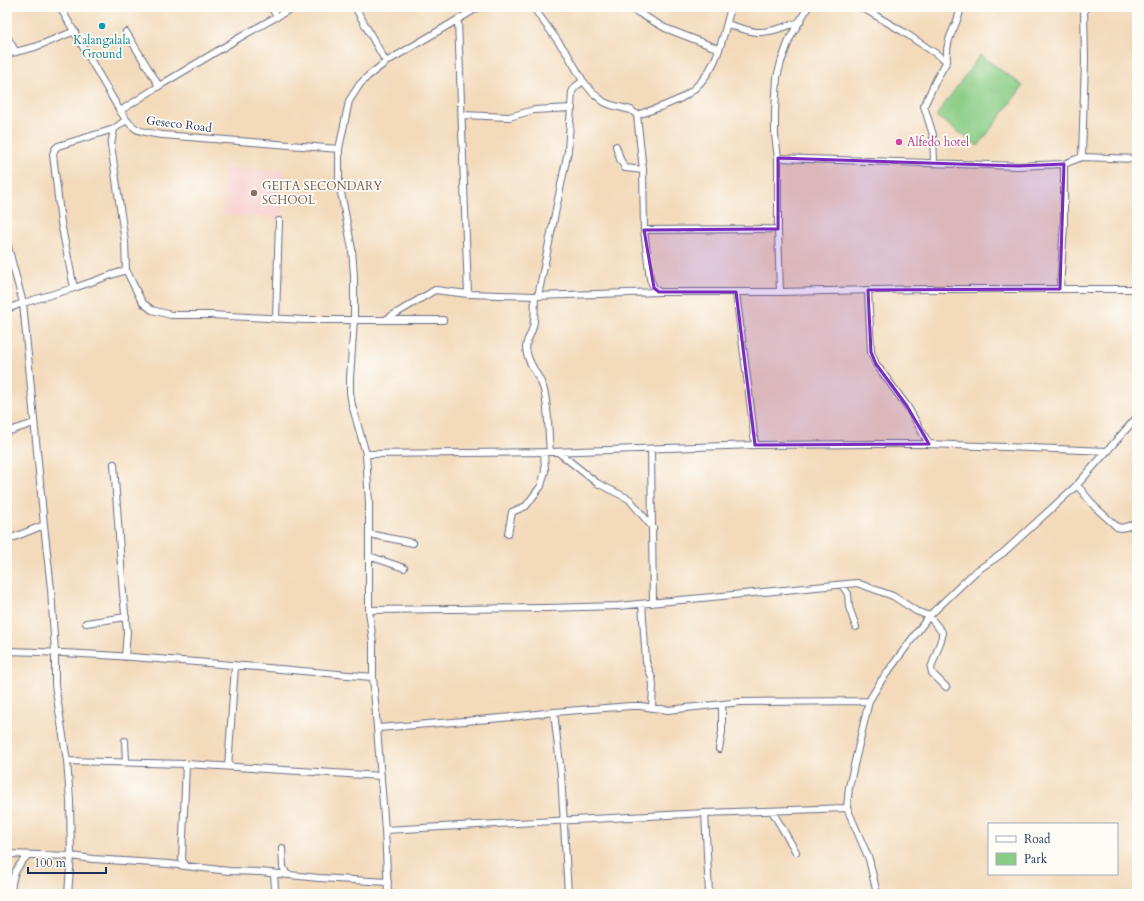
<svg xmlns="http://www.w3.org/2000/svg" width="1144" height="901" font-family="Cardo,serif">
	<rect width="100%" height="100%" fill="#fdfcf7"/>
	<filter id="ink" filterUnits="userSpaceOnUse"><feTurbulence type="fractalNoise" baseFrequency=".025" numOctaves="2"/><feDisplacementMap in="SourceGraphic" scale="8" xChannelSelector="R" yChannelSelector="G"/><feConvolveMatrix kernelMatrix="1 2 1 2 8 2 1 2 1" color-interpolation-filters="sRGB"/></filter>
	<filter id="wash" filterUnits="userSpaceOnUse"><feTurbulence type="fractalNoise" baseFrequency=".012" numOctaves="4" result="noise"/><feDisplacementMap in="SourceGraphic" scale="16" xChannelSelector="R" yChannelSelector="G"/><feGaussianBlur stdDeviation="0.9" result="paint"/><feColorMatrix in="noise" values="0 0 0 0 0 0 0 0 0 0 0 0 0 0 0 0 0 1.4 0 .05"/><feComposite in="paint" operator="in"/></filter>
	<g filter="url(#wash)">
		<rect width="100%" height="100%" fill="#f3dabb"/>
		<path fill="#f7d0cf" d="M 225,168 L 285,171 L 283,218 L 222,215 Z"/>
		<path fill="#89cc84" stroke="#527e71" d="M 980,55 L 1023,86 L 978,146 L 936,116 Z"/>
	</g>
	<g filter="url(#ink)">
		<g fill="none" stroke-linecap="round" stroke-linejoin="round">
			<defs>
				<path id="minor" d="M 60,7 L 120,111 C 134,132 139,132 163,135 L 339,149
					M 271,7 L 277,17
					M 355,7 L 386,62
					M 533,7 L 568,55 L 583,81 L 593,93 L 604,102 L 611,105 L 631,110 L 637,115 L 643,170 L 644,230 L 650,279 L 654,288 L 659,292 L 780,292 L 923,289 L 1137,289
					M 620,7 L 632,9 L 665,28 L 719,49
					M 861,7 L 902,31 L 947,61 L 936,80 L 924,106 L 933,135 L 934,162
					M 458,20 L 468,294
					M 727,24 C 737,27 747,31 757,32 C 771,33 786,26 800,22
					M 126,32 L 159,86
					M 7,37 L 16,52
					M 7,54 L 35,47 L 75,31
					M 947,61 C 945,35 957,29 961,7
					M 120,111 L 159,86 L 244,35 L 294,7
					M 462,115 L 509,117 L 534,110 L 572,108
					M 637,115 C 652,110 669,105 683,97 C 716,77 722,42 731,7
					M 126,120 L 114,129 L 111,145 L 125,242 L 126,270 L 140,298 L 143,303 L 152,310 L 171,315 L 211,315 L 305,320 L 443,320
					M 616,146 L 620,159 L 625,168 L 643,170
					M 1082,157 L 1085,60 L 1084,7
					M 778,158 L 1018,166 L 1064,164 L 1082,157 L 1137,159
					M 644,230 L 778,229
					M 7,243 L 23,303 L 44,525 L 51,589 L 55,652 L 55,685 L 67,761 L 70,800 L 71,856 L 68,894
					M 74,288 L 61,223 L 53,154 L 55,149 L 58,146 L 114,129
					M 1060,289 L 1064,225 L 1064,164
					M 868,290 L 871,352 L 876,364 L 907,406 L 929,444
					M 736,292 C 742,343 750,394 755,445
					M 780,292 L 778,229 L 778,158 L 775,135 L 775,112 L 777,77 L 781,62 L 790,38 L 808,7
					M 535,296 C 534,307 536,320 532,330 C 530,337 526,340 526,348 C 527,364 540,375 544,390 C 549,410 548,432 550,452
					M 538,296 L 568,151 L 572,92 L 575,87 L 583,81
					M 7,309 L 23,303 L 74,288 L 126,270
					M 276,319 L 279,221
					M 385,320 L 435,290 L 468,294 L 535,296 L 659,292
					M 7,432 L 34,423
					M 651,450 L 653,603
					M 558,452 L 597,483 L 629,499 L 653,528
					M 366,454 L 550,452 L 755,445 L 869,444 L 929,444 L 1108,451
					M 114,464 L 123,594 L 127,632 L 125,657
					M 1077,485 L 1095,507 L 1117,527 L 1121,528 L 1137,524
					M 369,534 L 413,543
					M 508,534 L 512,512 L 526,506 L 541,486 L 545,471 L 544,452
					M 7,540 L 44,525
					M 369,556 L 404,568
					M 842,585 L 848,594 L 849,607 L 856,627
					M 642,604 L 646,662 L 652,678 L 653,685 L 652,708
					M 369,610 L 547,608 L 618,606 L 857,583 L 893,596 L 916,611 L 929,616 L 942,632 L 942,637 L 931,668 L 932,673 L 946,687
					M 86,623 L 126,617
					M 7,651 C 129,654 251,667 373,677
					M 554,712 L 561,774 L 568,894
					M 378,728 L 502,718 L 554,712 L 631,706 L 640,706 L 668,710 L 741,702 L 869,701
					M 125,741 L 126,762
					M 719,749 L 722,732 L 722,704
					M 67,761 L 186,764 L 381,776
					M 186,764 L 182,860 L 186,866
					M 228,767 L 235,666
					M 772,811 L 796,852
					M 705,813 L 709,894
					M 385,830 L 705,813 L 847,808
					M 282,848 L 283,867 L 287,875
					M 7,854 L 71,856 L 93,859 L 169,864 L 229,871 L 260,872 L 319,878 L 388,882
					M 11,894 C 12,875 15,869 28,855
					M 273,894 L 275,888 L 274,874
					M 388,894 L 385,830 L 373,677 L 373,643 L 369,610 L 369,503 L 366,454 L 352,405 L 350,392 L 350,378 L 354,320 L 354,276 L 352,249 L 339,182 L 339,149 L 349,101 L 360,84 L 368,76 L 386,62 L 479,7
					M 877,894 L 869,859 L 847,808 L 849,787 L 869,701 L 881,681 L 929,616 L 975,572 L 1003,553 L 1077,485 L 1137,417"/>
			</defs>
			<use href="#minor" stroke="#676b7f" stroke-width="8"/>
			<use href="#minor" stroke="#fff" stroke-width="6"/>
		</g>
	</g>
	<path fill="#7b2cbf" fill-opacity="0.2" stroke="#7b2cbf" stroke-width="3" stroke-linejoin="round" d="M 778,158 L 1018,166 L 1064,164 L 1060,289 L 868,290 L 871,352 L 876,364 L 907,406 L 929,444 L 755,445 L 736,292 L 659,292 L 654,288 L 644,230 L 778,229 Z"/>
	<circle fill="#0f9aa8" stroke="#fdfcf7" stroke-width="1.5" cx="102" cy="26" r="4"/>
	<circle fill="#d1479c" stroke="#fdfcf7" stroke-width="1.5" cx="899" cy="142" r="4"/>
	<circle fill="#8d6e63" stroke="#fdfcf7" stroke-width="1.5" cx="254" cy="193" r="4"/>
	<g text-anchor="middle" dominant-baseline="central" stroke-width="3.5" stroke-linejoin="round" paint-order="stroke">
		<g font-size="12" fill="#0d838f" stroke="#fdfcf7">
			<text x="102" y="40">Kalangalala<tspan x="102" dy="14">Ground</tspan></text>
		</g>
		<g font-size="12" fill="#1b2f5e" stroke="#fdfcf7">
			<text transform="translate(179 124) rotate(7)">Geseco Road</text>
		</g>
		<g font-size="12" fill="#b23c85" stroke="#fdfcf7" text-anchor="start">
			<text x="907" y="142">Alfedo hotel</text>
		</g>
		<g font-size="12" fill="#785e54" stroke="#fdfcf7" text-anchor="start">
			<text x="262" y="186">GEITA SECONDARY<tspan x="262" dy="14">SCHOOL</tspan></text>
		</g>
	</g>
	<rect width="1144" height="901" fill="none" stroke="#fdfcf7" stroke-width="24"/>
	<rect x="988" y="823" width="130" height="52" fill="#fdfcf7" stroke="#a3aaba"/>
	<rect x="996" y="836" width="20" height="6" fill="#ffffff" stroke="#a3aaba"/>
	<text x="1024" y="843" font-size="12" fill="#1b2f5e">Road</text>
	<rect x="996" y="853" width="20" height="12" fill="#89cc84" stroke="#a3aaba"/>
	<text x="1024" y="863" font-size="12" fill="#1b2f5e">Park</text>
	<path d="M28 867v6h78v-6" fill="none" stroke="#1b2f5e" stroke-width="2"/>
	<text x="34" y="867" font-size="12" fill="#1b2f5e" stroke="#fdfcf7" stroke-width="3" paint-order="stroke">100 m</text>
</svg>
